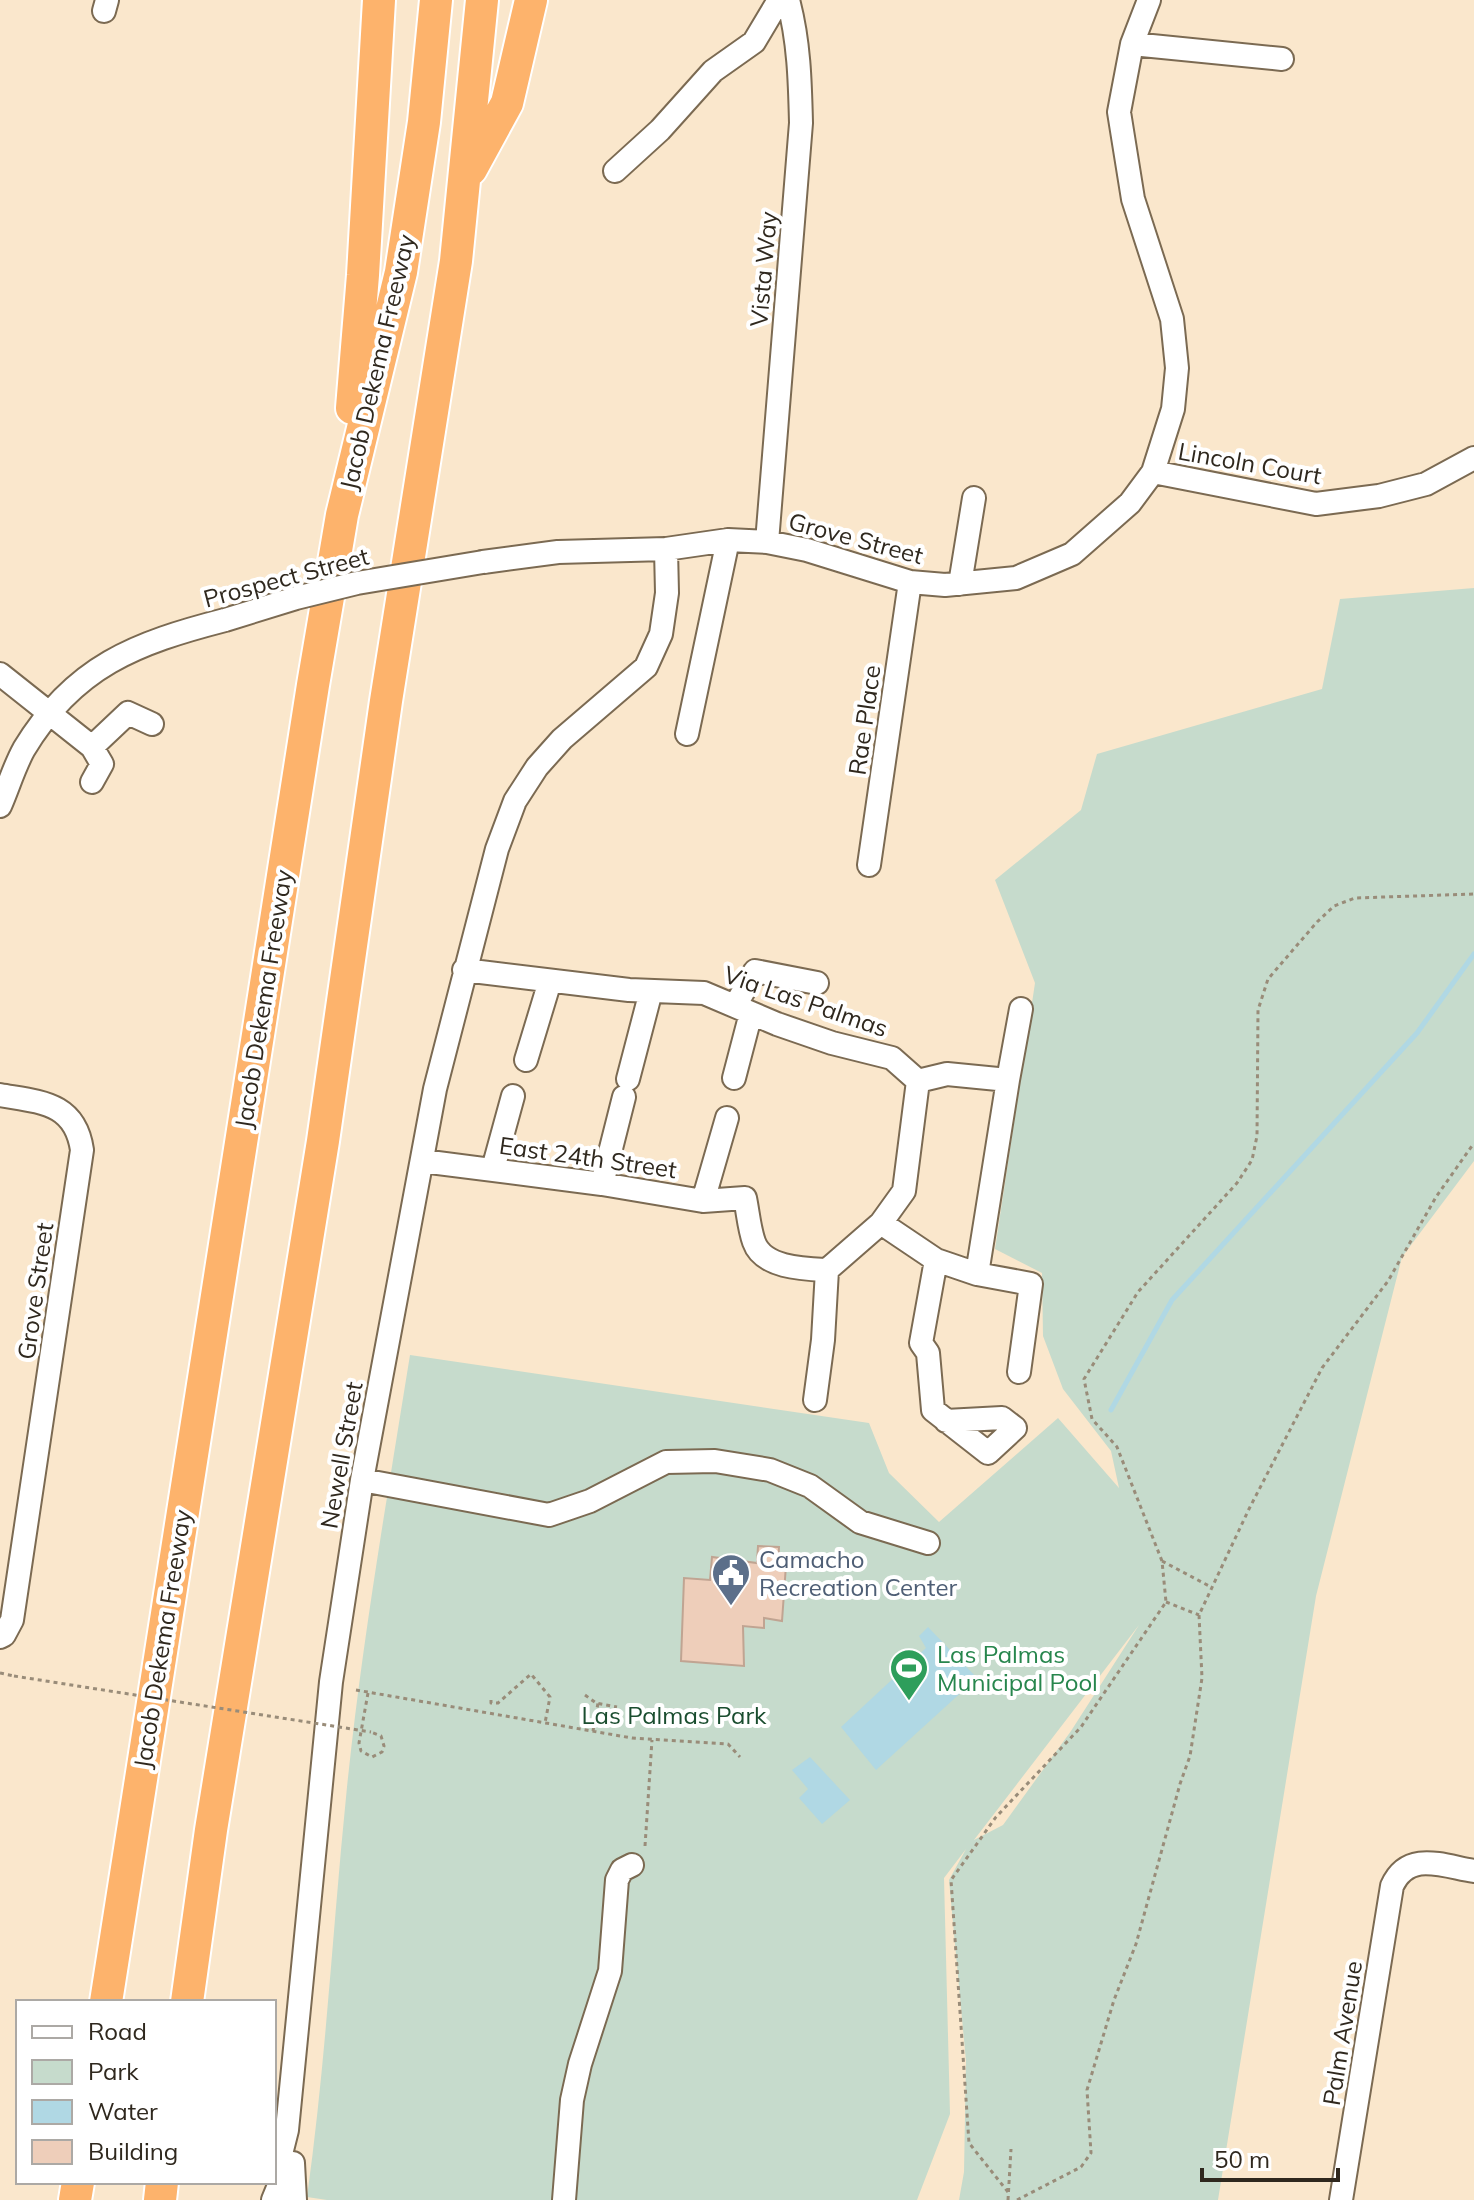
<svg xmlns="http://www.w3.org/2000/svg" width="1474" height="2200" font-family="Mulish,sans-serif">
	<rect width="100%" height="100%" fill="#fae7cc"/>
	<path fill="#c6dbcc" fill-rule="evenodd" d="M 1474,588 L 1474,1161 L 1402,1257 L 1316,1596 L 1218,2200 L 959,2200 L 964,2172 L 966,2061 L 949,1880 L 966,1849 L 944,1878 L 950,2114 L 917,2200 L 327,2200 L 307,2197 C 326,2061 333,1924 347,1787 C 362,1642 387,1498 410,1355 L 869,1423 L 889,1473 L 939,1522 L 1058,1418 L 1119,1488 L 1111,1451 L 1063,1389 L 1043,1336 L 1042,1273 L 995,1249 L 1035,983 L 995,880 L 1081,810 L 1097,754 L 1322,689 L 1340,599 ZM 1139,1625 L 1071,1731 L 1003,1825 L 974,1840 Z"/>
	<path fill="#b0d8e4" d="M 928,1627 L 977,1678 L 876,1770 L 841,1727 L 926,1648 L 919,1636 Z
		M 810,1757 L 850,1800 L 822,1824 L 799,1798 L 808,1789 L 792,1770 Z"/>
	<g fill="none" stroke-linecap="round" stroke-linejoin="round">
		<path stroke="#b0d8e4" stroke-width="5" d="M 1111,1410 L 1172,1300 L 1417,1033 L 1474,954"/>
	</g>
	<path fill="#eeceba" stroke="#c0a492" stroke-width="2" d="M 758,1546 L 779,1547 L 778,1567 L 786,1565 L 782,1621 L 764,1618 L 764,1628 L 743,1626 L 744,1666 L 681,1661 L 684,1578 L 710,1580 L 712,1557 L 757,1563 Z"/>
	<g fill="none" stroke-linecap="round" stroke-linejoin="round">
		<defs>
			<path id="minor" d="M 104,11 L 107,0
				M 1132,44 L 1282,59
				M 615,171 L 660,130 L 713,71 L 754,42 L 779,0
				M 1153,472 L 1316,504 L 1379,496 L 1426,484 L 1474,458
				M 767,542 L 801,123 C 800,81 799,41 788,0
				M 483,562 L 558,552 L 666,549 L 728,540 L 767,542 L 807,550 L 910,582 L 945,585 L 1016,578 L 1072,554 L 1130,503 L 1153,472 L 1173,409 L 1177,368 L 1172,319 L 1133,199 L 1119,112 L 1132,44 L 1149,0
				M 960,584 L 974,498
				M 0,674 L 92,747 L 128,713 L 152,724
				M 687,734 L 728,540
				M 92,782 L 102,764 L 92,747
				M 0,806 C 8,788 14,767 24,749 C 74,666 136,643 225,620
				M 869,865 L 910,582
				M 735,1006 L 755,971 L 817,983
				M 526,1060 L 550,981
				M 734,1078 L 751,1013
				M 628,1079 L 651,991
				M 1008,1080 L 1021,1009
				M 918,1081 L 947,1074 L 1008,1080 L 977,1274 L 1031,1284 L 1019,1372
				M 0,1095 C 40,1102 75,1102 82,1150 L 12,1620 L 4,1635 L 0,1637
				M 422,1161 L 602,1184 L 703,1201 L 745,1198 C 748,1212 749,1228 754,1242 C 763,1268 804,1269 827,1270 L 881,1223 L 904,1191 L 918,1081 L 892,1058 L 832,1043 L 777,1024 L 704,993 L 629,990 L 464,970
				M 493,1169 L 513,1096
				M 602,1184 L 624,1097
				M 703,1201 L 727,1118
				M 881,1223 L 936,1260 L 977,1274
				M 936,1260 L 921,1343 L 928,1353 L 933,1410 L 988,1453 L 1015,1428 L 1002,1418 L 946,1421
				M 815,1400 L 823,1340 L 827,1270
				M 362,1480 L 549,1515 L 590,1501 L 666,1462 L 715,1461 L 770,1470 L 810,1486 L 860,1522 L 928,1543
				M 293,2163 L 295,2200
				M 273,2200 L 280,2183 L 280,2158 L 287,2130 L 331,1682 L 362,1480 L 435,1089 L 497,849 L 515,801 L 537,767 L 562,739 L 646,667 L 661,634 L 667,593 L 666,549
				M 564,2200 L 572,2100 L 580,2064 L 610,1971 L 617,1880 L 622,1870 L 632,1865
				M 1341,2200 L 1392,1886 C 1408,1850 1443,1866 1474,1871"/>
			<path id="highway" d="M 471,169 L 507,103 L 531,0
				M 352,408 L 363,275 L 379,0
				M 106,2002 L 313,685 L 342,515 L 401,272 L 424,122 L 436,0
				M 187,2002 L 211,1830 L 323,1141 L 386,701 L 456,261 L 482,0
				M 75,2200 L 78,2182
				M 160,2200 L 162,2182"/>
		</defs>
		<use href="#minor" stroke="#7b6a52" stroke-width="26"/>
		<use href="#highway" stroke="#fff" stroke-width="36"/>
		<path stroke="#998c79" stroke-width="3" stroke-dasharray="4 4" stroke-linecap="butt" d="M 1162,1561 L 1211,1587
			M 1166,1602 L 1199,1615
			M 0,1673 L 14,1676
			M 356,1690 L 632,1738 L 728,1744 L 740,1757
			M 368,1693 L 359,1743 L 361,1751 L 372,1757 L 382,1752 L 384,1746 L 381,1736 L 371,1732
			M 585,1695 L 596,1703 L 617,1707
			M 491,1700 L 491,1703 L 498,1703 L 531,1674 L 550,1697 L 545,1723
			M 593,1731 L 598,1703
			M 645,1846 L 652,1740
			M 1008,2192 L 969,2143 L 951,1880 L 996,1817 L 1081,1727 L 1166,1602 L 1162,1561 L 1117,1447 L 1092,1419 L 1084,1379 L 1138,1292 L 1237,1183 L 1252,1160 L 1257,1136 L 1258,1010 L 1268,979 L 1317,922 L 1334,906 L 1355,898 L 1474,894
			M 1008,2200 L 1011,2149
			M 1017,2200 L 1081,2167 L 1091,2153 L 1087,2090 L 1114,2000 L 1136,1944 L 1180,1784 L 1190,1756 L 1202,1678 L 1199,1615 L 1249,1509 L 1322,1368 L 1388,1281 L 1436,1197 L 1474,1143"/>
		<use href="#minor" stroke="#fff" stroke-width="22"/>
		<use href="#highway" stroke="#fdb36c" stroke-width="32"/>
		<defs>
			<path id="minor-bridge" d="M 225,620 L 296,598 L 357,583 L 483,562"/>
		</defs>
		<use href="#minor-bridge" stroke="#7b6a52" stroke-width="26" stroke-linecap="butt"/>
		<path stroke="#998c79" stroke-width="3" stroke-dasharray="4 4" stroke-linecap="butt" d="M 14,1676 L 371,1732"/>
		<use href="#minor-bridge" stroke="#fff" stroke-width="22"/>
	</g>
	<defs>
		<symbol id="civic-pin" viewBox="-11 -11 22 30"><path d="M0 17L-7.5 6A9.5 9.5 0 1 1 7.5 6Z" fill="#5c6f8a" stroke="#fff"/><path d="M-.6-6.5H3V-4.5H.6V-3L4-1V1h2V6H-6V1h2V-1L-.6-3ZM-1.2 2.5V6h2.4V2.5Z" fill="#fff"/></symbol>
		<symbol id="stadium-pin" viewBox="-11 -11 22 30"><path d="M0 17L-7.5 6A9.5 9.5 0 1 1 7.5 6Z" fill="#2e9e5b" stroke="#fff"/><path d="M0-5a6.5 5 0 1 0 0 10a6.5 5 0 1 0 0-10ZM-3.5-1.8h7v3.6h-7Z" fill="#fff"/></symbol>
	</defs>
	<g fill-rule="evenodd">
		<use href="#civic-pin" x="709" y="1551" width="44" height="60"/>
		<use href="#stadium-pin" x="887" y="1646" width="44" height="60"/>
	</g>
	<g text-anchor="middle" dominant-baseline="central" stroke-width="8" stroke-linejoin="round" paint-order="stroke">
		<g font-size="24" fill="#2f281e" stroke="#fff">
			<text transform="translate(763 269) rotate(-85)">Vista Way</text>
			<text transform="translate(377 362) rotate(-77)">Jacob Dekema Freeway</text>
			<text transform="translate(1250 463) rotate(10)">Lincoln Court</text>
			<text transform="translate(856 538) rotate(15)">Grove Street</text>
			<text transform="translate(286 577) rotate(-15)">Prospect Street</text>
			<text transform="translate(864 720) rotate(-82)">Rae Place</text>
			<text transform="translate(263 999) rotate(-81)">Jacob Dekema Freeway</text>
			<text transform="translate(806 1001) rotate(19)">Via Las Palmas</text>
			<text transform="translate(588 1157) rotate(8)">East 24th Street</text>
			<text transform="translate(35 1291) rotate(-82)">Grove Street</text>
			<text transform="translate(341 1455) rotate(-80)">Newell Street</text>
			<text transform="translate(162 1639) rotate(-81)">Jacob Dekema Freeway</text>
			<text transform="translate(1342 2033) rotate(-81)">Palm Avenue</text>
		</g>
		<g font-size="24" fill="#4e5e75" stroke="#fff" text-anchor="start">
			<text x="759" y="1559">Camacho<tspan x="759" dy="28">Recreation Center</tspan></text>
		</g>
		<g font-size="24" fill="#27864d" stroke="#fff" text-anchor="start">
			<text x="937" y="1654">Las Palmas<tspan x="937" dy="28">Municipal Pool</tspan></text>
		</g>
		<g font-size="24" fill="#1a4d2f" stroke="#fff">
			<text x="674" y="1715">Las Palmas Park</text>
		</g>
	</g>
	<rect x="16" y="2000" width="260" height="184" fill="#ffffff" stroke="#aca9a5" stroke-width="2"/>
	<rect x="32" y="2026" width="40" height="12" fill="#ffffff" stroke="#aca9a5" stroke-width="2"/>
	<text x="88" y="2040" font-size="24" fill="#2f281e">Road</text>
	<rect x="32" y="2060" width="40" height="24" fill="#c6dbcc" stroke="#aca9a5" stroke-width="2"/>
	<text x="88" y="2080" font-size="24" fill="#2f281e">Park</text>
	<rect x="32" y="2100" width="40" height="24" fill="#b0d8e4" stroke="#aca9a5" stroke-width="2"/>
	<text x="88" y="2120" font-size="24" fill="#2f281e">Water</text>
	<rect x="32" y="2140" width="40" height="24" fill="#eeceba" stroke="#aca9a5" stroke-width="2"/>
	<text x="88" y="2160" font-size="24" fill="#2f281e">Building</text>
	<path d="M1202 2168v12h136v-12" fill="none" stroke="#2f281e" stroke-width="4"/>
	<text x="1214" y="2168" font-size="24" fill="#2f281e" stroke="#ffffff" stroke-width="6" paint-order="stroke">50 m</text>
</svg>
